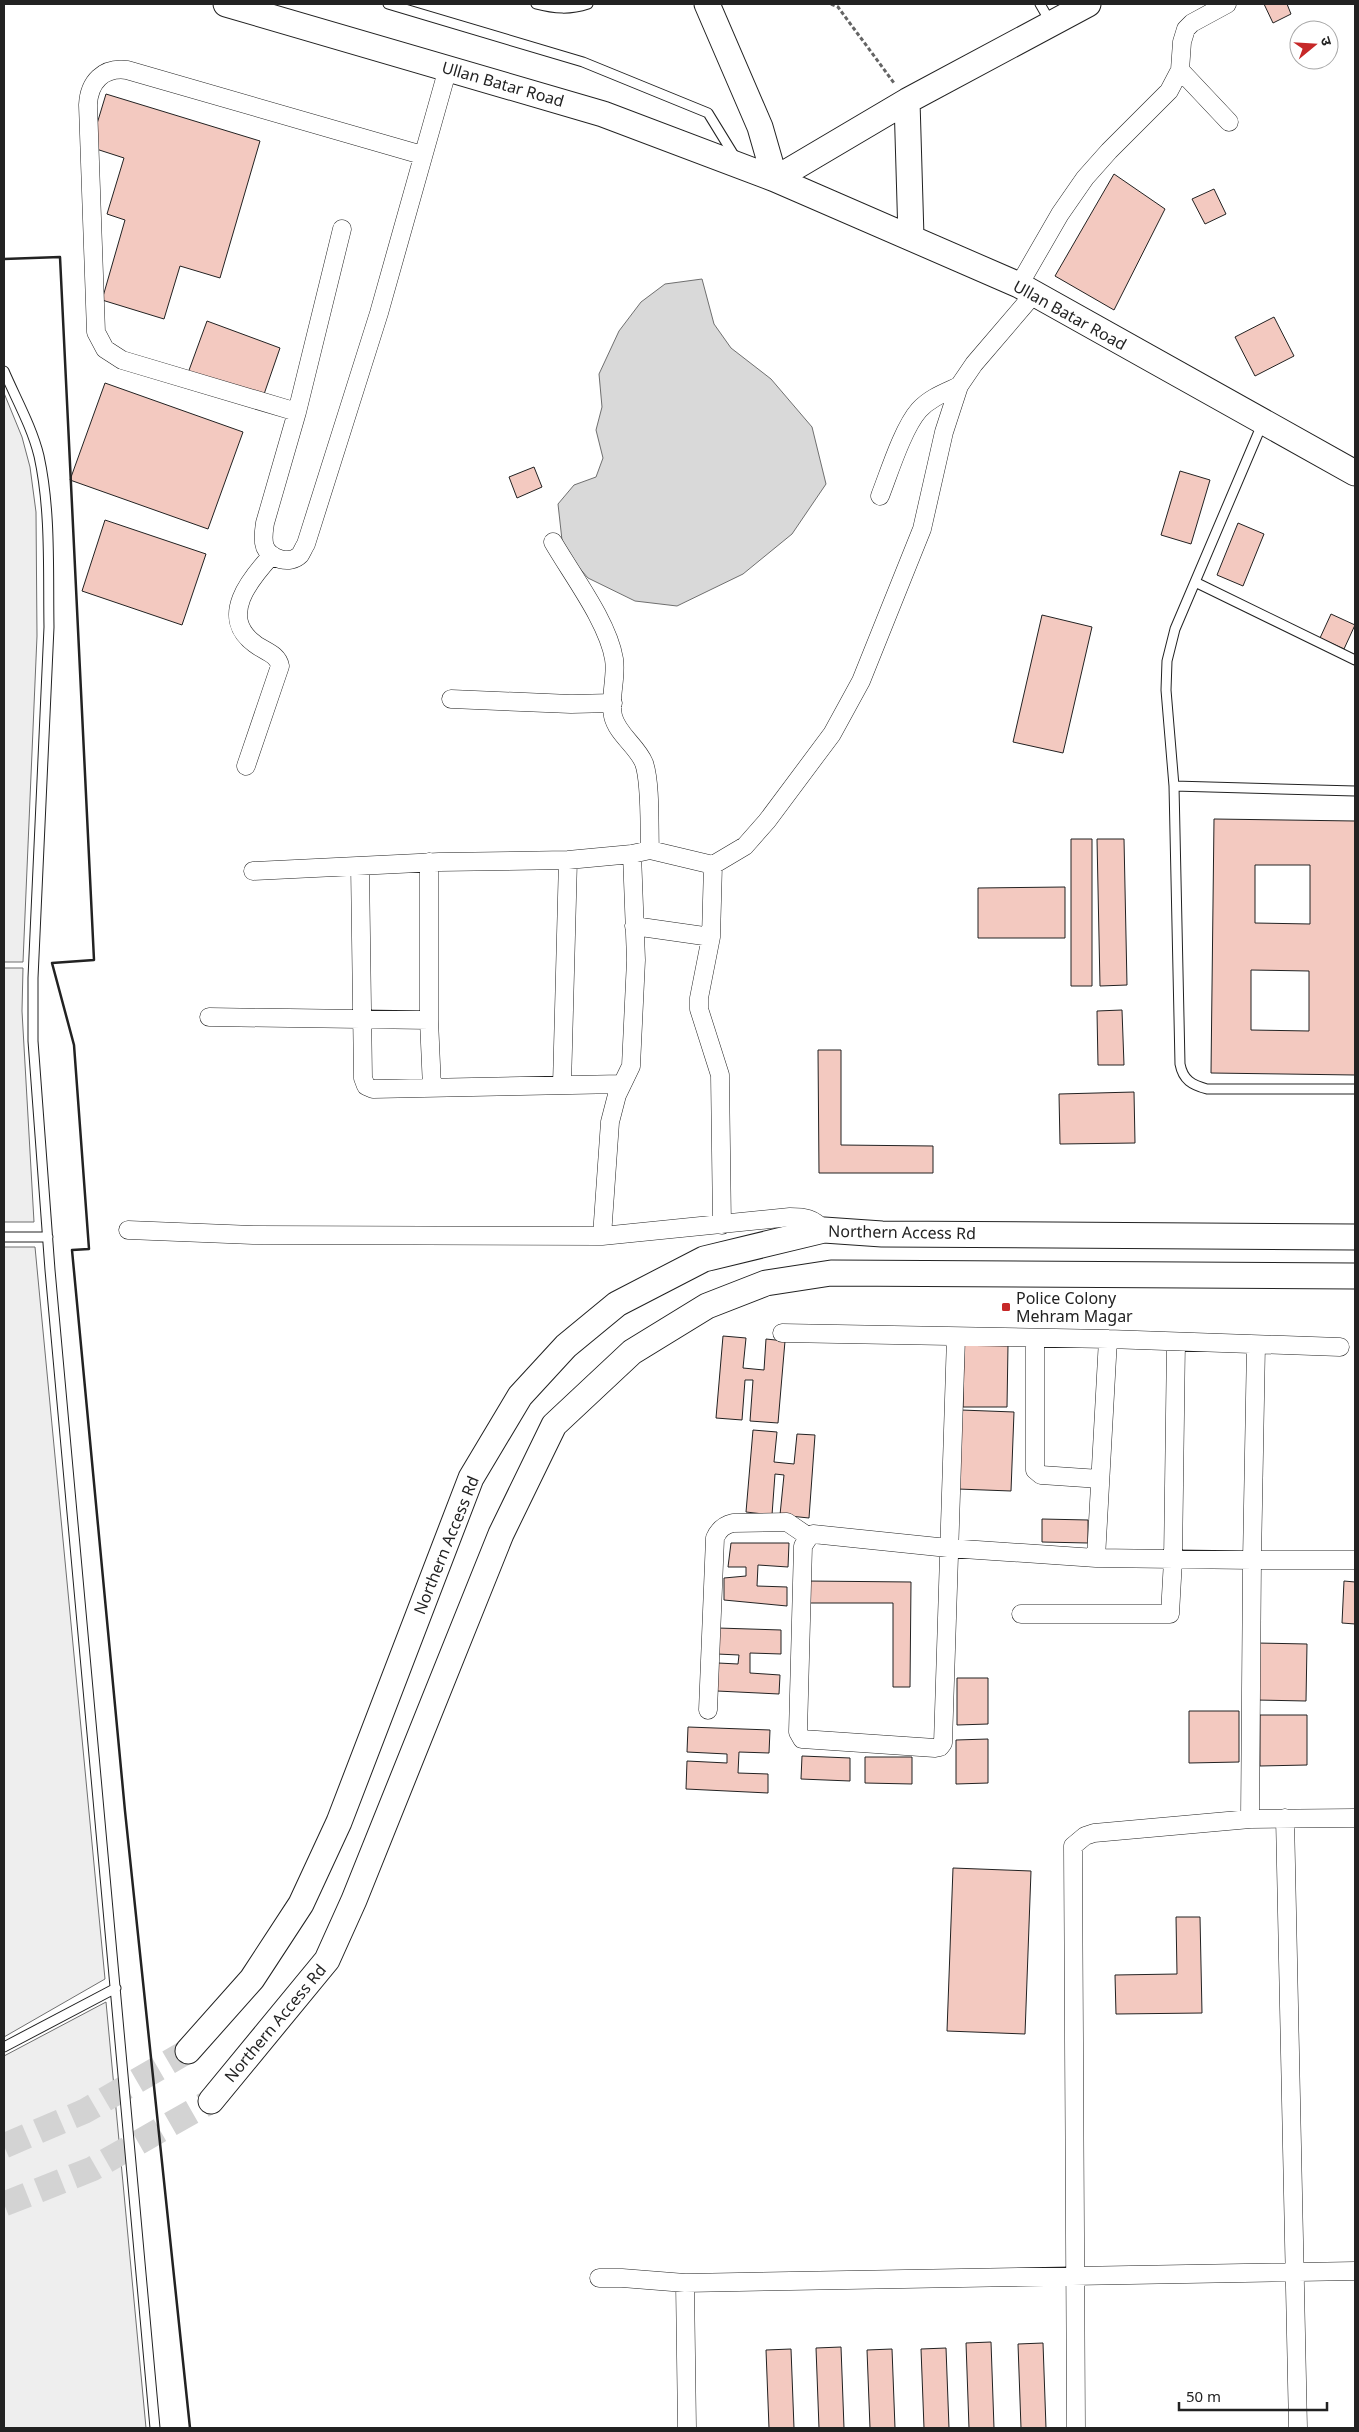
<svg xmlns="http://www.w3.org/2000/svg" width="1359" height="2432" font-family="'Noto Sans','Noto Sans Devanagari',sans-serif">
	<rect width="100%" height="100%" fill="#fff"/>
	<path fill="#eee" stroke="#6f6f6f" d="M 4,393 L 22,437 L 30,467 L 36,512 L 37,636 L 23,962 L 4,962 Z
		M 4,968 L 23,968 L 22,1011 L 34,1222 L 4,1222 Z
		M 4,1247 L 35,1247 L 105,1979 L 4,2037 Z
		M 106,2002 L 146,2428 L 4,2428 L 4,2056 Z"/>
	<path fill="#d9d9d9" stroke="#6f6f6f" d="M 702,279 L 714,324 L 731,348 L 771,379 L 812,427 L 826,484 L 792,534 L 743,574 L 677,606 L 635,601 L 588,578 L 563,549 L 558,504 L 574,485 L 596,477 L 603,458 L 596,430 L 602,407 L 599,374 L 619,331 L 641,302 L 665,284 Z"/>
	<path fill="#f3c9c0" stroke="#222" fill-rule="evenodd" d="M 1264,4 L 1287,4 L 1291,14 L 1273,23 Z
		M 106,94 L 260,141 L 220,278 L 180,266 L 164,319 L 102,300 L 125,220 L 107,214 L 124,158 L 90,147 Z
		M 1114,174 L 1165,209 L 1114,310 L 1055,276 Z
		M 1214,189 L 1226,214 L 1205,224 L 1192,199 Z
		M 1274,317 L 1294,356 L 1255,376 L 1235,337 Z
		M 207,321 L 280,348 L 262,400 L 188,373 Z
		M 105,383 L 243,432 L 208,529 L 70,480 Z
		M 534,467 L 542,487 L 517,498 L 509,477 Z
		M 1180,471 L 1210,480 L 1191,544 L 1161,535 Z
		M 105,520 L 206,554 L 182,625 L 82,591 Z
		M 1238,523 L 1264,534 L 1243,586 L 1217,575 Z
		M 1331,614 L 1355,625 L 1344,649 L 1320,638 Z
		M 1042,615 L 1092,627 L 1063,753 L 1013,742 Z
		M 1214,819 L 1355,821 L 1355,1075 L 1211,1073 ZM 1255,865 L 1310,865 L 1310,924 L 1255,923 ZM 1251,970 L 1309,971 L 1309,1031 L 1251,1030 Z
		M 1071,839 L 1092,839 L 1092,986 L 1071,986 Z
		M 1097,839 L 1124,839 L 1127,985 L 1100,986 Z
		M 1065,887 L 1065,938 L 978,938 L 978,888 Z
		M 1122,1010 L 1124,1065 L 1098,1065 L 1097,1011 Z
		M 818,1050 L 841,1050 L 841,1145 L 933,1146 L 933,1173 L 819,1173 Z
		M 1134,1092 L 1135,1143 L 1060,1144 L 1059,1094 Z
		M 723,1336 L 746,1338 L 743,1368 L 764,1370 L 766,1339 L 785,1341 L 778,1423 L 750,1421 L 753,1380 L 745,1380 L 742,1420 L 716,1418 Z
		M 964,1345 L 1008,1345 L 1007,1407 L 963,1407 Z
		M 961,1410 L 1014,1412 L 1011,1491 L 958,1489 Z
		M 753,1430 L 777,1432 L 774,1462 L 794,1464 L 797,1434 L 815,1435 L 809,1518 L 780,1515 L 784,1475 L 775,1474 L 772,1515 L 746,1512 Z
		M 1042,1519 L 1088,1520 L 1088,1543 L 1042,1542 Z
		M 731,1543 L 789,1543 L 788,1567 L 758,1565 L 757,1586 L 787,1587 L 787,1606 L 724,1600 L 724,1578 L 746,1576 L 746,1567 L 728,1567 Z
		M 807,1581 L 911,1582 L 910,1687 L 893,1687 L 893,1603 L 806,1603 Z
		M 1344,1581 L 1355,1582 L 1355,1624 L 1342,1623 Z
		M 718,1628 L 781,1630 L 781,1654 L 750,1653 L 750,1673 L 780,1675 L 779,1694 L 717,1691 L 718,1663 L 738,1664 L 739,1655 L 717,1654 Z
		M 1257,1643 L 1307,1644 L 1306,1701 L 1256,1700 Z
		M 957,1678 L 988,1678 L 988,1724 L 957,1725 Z
		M 1189,1711 L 1239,1711 L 1239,1762 L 1189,1763 Z
		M 1260,1715 L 1307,1715 L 1307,1765 L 1260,1766 Z
		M 688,1727 L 770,1730 L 769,1753 L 739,1752 L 738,1773 L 768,1774 L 768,1793 L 686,1789 L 687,1761 L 727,1763 L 727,1754 L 687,1752 Z
		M 988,1739 L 988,1783 L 956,1784 L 956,1740 Z
		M 802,1756 L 850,1758 L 850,1781 L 801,1779 Z
		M 865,1757 L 912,1757 L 912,1784 L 865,1783 Z
		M 953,1868 L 1031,1871 L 1025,2034 L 947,2031 Z
		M 1176,1917 L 1200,1917 L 1202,2013 L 1116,2014 L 1115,1975 L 1177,1974 Z
		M 991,2342 L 994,2428 L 969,2428 L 966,2343 Z
		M 1043,2343 L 1046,2428 L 1021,2428 L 1018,2344 Z
		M 841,2347 L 844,2428 L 819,2428 L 816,2348 Z
		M 946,2348 L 949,2428 L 924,2428 L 921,2349 Z
		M 791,2349 L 794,2428 L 769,2428 L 766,2350 Z
		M 892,2349 L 895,2428 L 870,2428 L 867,2350 Z"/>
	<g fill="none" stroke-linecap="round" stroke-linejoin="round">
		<path stroke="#d3d3d3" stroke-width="25" stroke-dasharray="25 12" stroke-linecap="butt" d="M 4,2146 L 85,2111 L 188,2051
			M 4,2204 L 92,2169 L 211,2101"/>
		<defs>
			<path id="lane" d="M 388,4 L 583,62 L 708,113 L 735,157
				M 536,4 C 555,9 570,10 588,4
				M 1040,4 L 1051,23
				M 4,371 C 16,399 32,427 39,456 C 51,511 48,571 49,627 L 33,978 L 33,1041 L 50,1270 L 155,2428
				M 1263,422 L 1175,629 L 1167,661 L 1166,690 L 1174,786 L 1180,1064 C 1183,1080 1192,1085 1207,1089 L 1355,1089
				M 1195,582 L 1355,660
				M 1174,786 L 1355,791
				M 4,1237 L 48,1237
				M 4,2047 L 116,1988"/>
			<path id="street" d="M 1180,70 L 1229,122
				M 342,229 L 297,412 L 265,523 C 264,531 262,539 265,547 C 270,559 290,565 300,555 C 302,552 304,547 306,544 L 379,313 L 448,68
				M 1019,285 L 1060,214 L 1085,178 L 1109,151 L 1169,91 L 1180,70 L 1182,42 L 1186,29 L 1192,23 L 1227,4
				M 297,412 L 122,360 L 105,349 L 96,332 L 88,105 C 89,82 103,67 127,70 L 422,155
				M 880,496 C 889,473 903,428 919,410 C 930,398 944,393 959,386
				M 553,542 C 572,575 608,622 614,659 C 617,677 609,698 613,716 C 617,734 637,746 644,763 C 651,783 649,827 650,850
				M 451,699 L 571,704 L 613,703
				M 246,766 L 280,666 C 278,654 264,651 255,644 C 218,617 250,579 272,555
				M 429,862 L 429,1020 L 432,1088
				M 713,865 L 711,937 L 699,998 L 699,1009 L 720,1075 L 722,1225
				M 360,866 L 363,1078 L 366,1086 L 373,1089 L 622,1084
				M 253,871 L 439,862 L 568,860 L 632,854 L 650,850 L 713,865 L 745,846 L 767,821 L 832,734 L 861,681 L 922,529 L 944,432 L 959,386 L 974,364 L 1033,295
				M 634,926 L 711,937
				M 209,1017 L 429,1020
				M 562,1085 L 568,860
				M 128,1230 L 253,1235 L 602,1236 L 790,1217 C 805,1217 813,1218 824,1230
				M 602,1236 L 610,1122 L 617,1095 L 631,1066 L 636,960 L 632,854
				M 782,1333 L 1108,1339 L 1340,1347
				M 956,1337 L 943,1743 L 940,1747 L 935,1748 L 802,1739 L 798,1732 L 803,1546 L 809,1537 L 813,1534 L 948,1548 L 1096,1558 L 1252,1560 L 1256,1345
				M 1035,1338 L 1035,1470 L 1041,1475 L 1100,1479
				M 1096,1558 L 1108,1339
				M 1021,1614 L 1170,1614 L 1173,1560 L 1176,1342
				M 708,1710 L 715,1538 C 719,1529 724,1525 733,1523 L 787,1522 L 809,1537
				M 1285,1818 L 1298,2428
				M 1250,1819 L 1252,1560 L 1355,1560
				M 599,2278 L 622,2278 L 685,2283 L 1355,2271
				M 685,2283 L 687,2428
				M 1076,2428 L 1073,1846 L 1085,1836 L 1094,1833 L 1250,1819 L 1355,1818"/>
			<path id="secondary" d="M 226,4 L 603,114 L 775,179 L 1019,285 L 1355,473
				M 707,4 L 760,127 L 775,179
				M 907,101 L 911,237
				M 775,179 L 907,101 L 1088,4
				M 188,2051 L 252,1979 L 301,1904 L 339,1822 L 471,1478 L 520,1396 L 566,1346 L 617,1304 L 704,1259 L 824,1230 L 882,1234 L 1355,1237
				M 211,2101 L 327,1960 L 354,1900 L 501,1534 L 554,1425 L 632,1352 L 707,1306 L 766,1283 L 831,1273 L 1355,1276"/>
		</defs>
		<use href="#lane" stroke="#222" stroke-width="11"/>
		<use href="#street" stroke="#222" stroke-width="19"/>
		<use href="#secondary" stroke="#222" stroke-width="27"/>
		<path stroke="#646464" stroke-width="3" stroke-dasharray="4 2.5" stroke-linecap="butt" d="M 831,4 L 838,7 L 894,83"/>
		<use href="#lane" stroke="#fff" stroke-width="9"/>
		<use href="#street" stroke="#fff" stroke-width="18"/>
		<use href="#secondary" stroke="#fff" stroke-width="25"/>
		<path stroke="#222" stroke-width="2.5" d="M 4,259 L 60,257 L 94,960 L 52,963 L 74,1045 L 89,1249 L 72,1250 L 125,1811 L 190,2428"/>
	</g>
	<rect fill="#c62828" stroke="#fff" stroke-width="2" x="1001" y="1302" width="10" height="10" rx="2.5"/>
	<g text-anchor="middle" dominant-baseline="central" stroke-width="4" stroke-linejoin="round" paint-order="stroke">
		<g font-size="16" fill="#222" stroke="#fff">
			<text transform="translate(503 84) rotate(16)">Ullan Batar Road</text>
			<text transform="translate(1070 315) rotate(29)">Ullan Batar Road</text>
			<text transform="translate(902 1232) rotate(1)">Northern Access Rd</text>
			<text transform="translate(446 1545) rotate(-68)">Northern Access Rd</text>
			<text transform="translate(275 2023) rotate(-50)">Northern Access Rd</text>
		</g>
		<g font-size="16" fill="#222" stroke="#fff" text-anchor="start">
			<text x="1016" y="1298">Police Colony<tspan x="1016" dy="18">Mehram Magar</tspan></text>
		</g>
	</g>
	<rect width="1359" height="2432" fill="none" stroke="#222222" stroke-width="10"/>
	<g transform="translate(1314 45) rotate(72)"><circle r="24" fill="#ffffff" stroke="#a7a7a7"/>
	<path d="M0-4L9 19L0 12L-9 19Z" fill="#c62828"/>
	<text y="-8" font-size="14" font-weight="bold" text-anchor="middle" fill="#222222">उ</text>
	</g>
	<path d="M1179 2402v8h148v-8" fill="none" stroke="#222222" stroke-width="2.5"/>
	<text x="1186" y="2402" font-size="15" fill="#222222" stroke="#ffffff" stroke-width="4" paint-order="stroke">50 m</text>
</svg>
